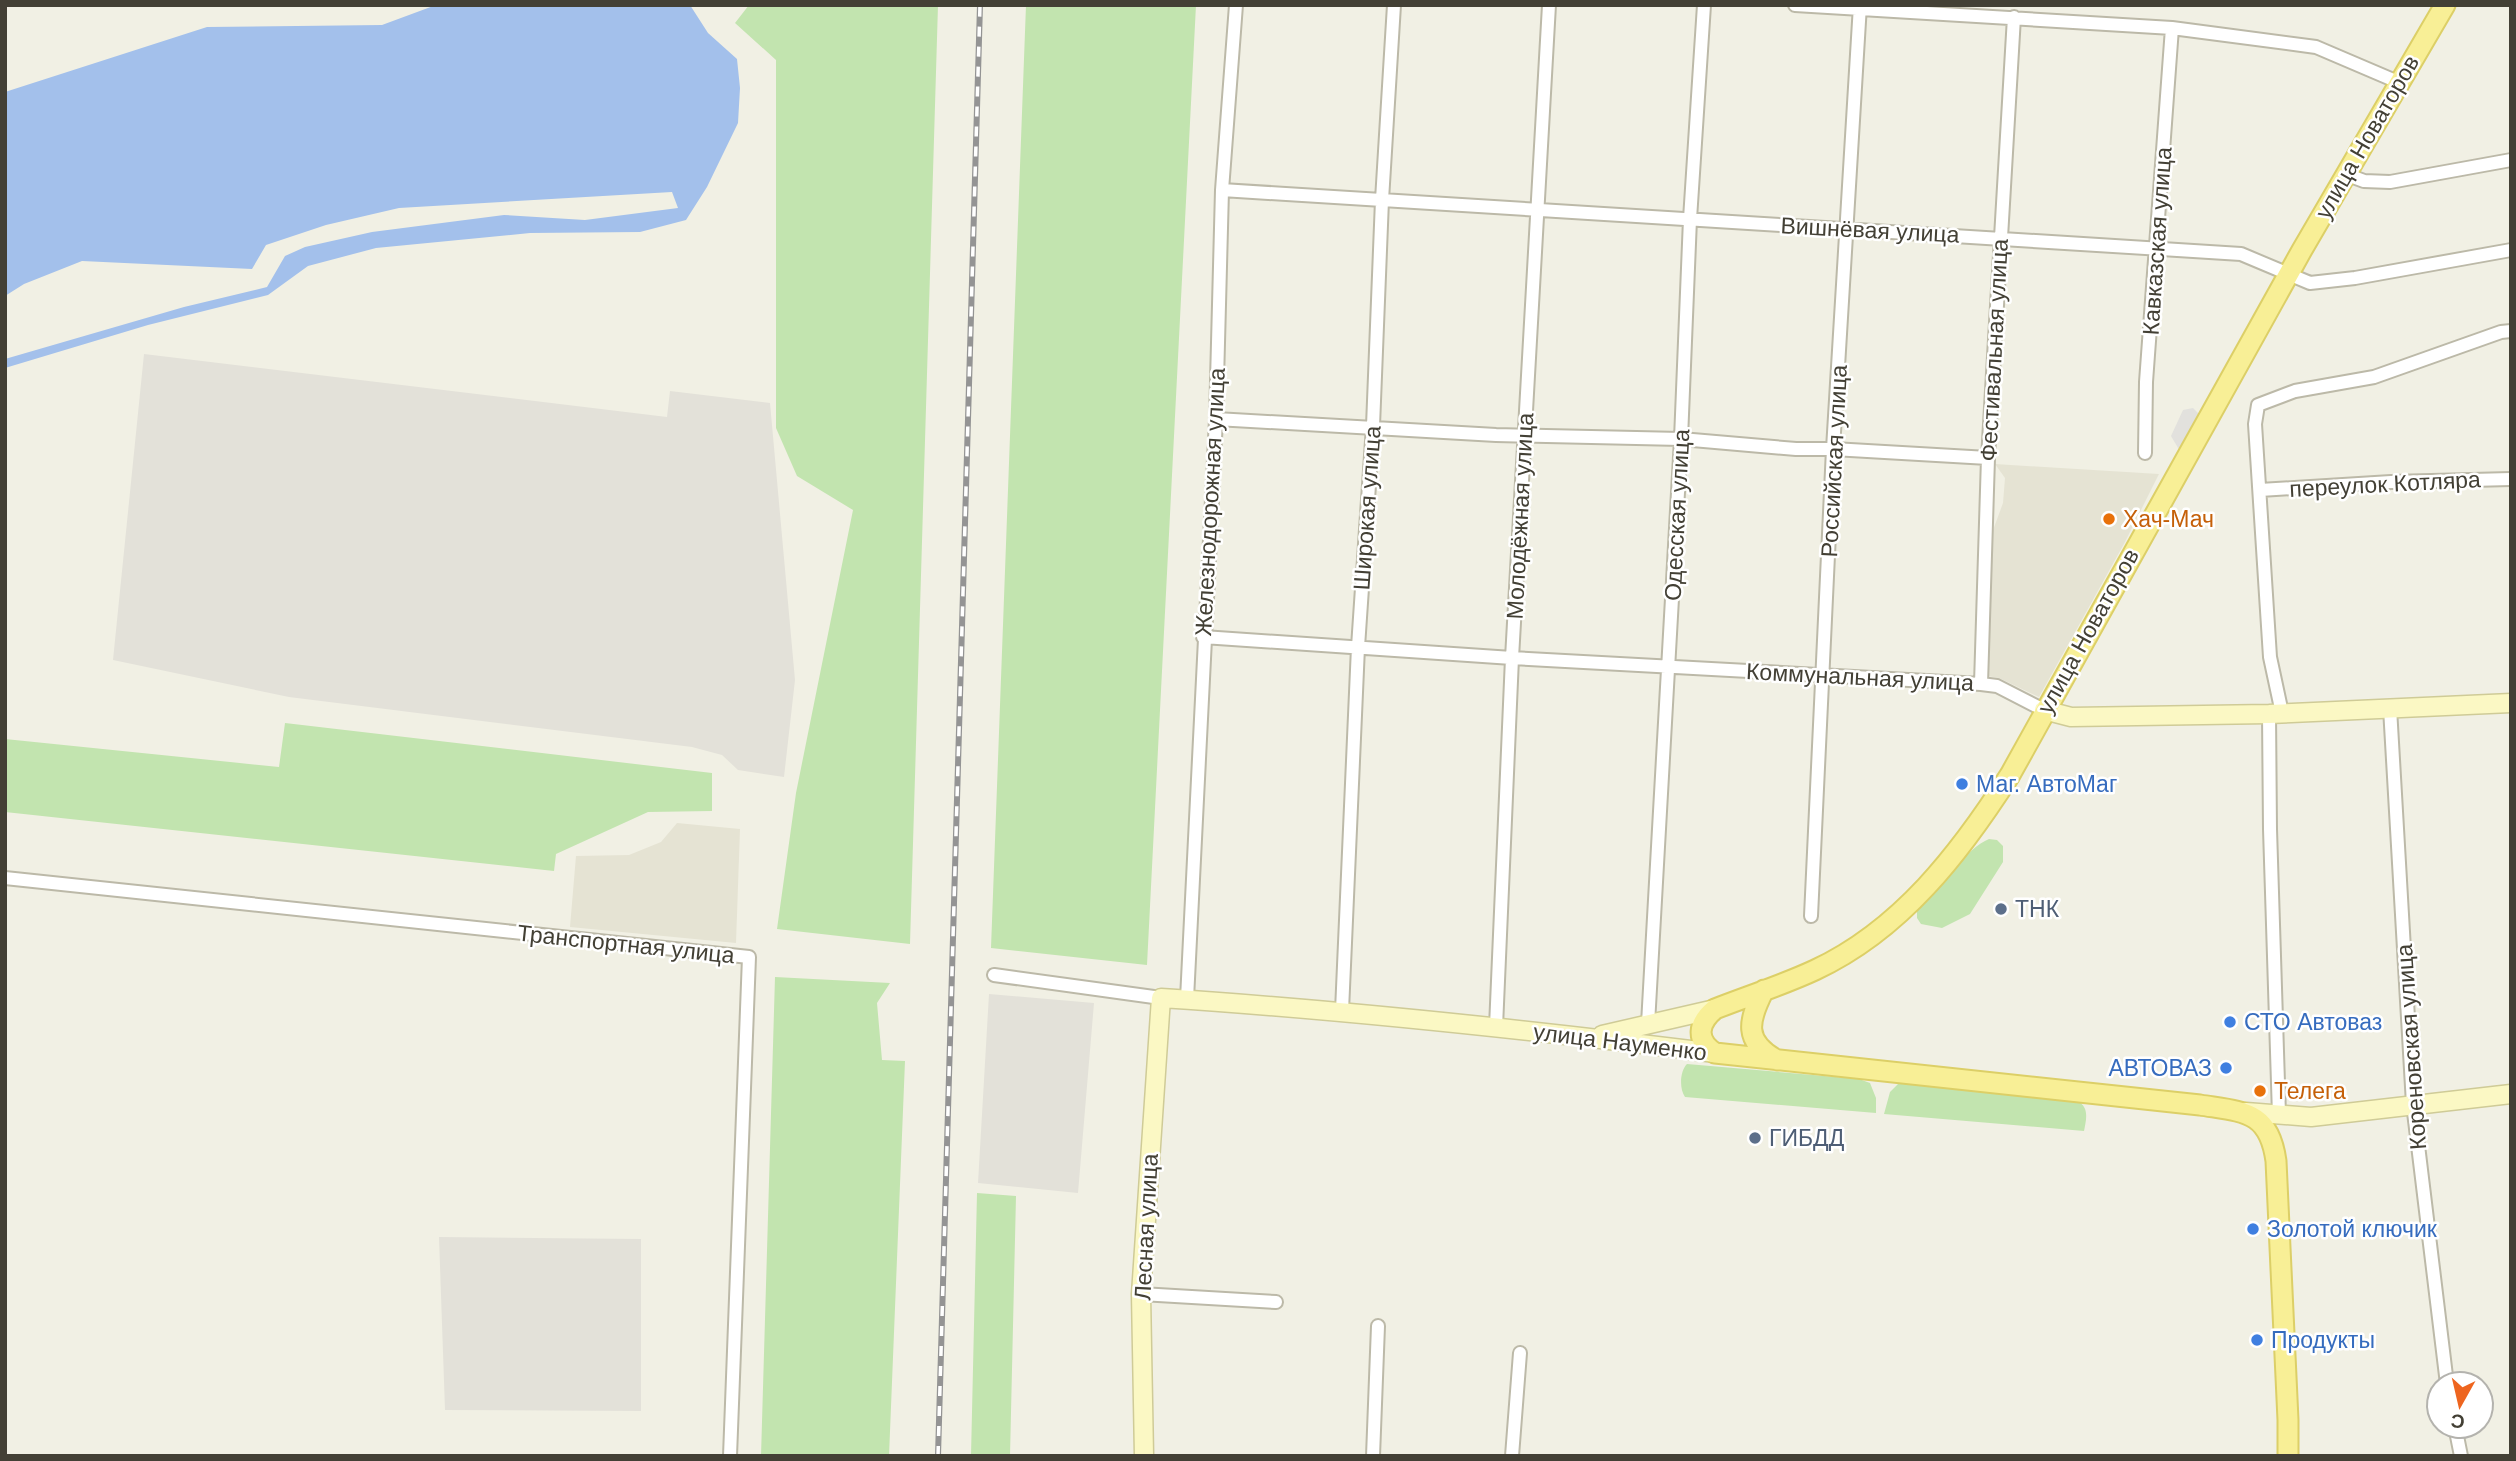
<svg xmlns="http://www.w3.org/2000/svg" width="2516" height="1461" font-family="Arial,sans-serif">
	<rect width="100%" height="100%" fill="#f1f0e4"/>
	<path fill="#e5e3d3" d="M 1995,464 L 2159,474 L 2125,542 L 2039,697 L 1999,678 L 1987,676 L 1992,533 L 2003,503 L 2005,478 Z
		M 677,823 L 740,829 L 736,943 L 570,927 L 576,856 L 629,855 L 661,842 Z"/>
	<path fill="#e3e1d9" d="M 144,354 L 667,417 L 670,391 L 770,403 L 795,680 L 784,777 L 738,770 L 722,755 L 692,747 L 289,697 L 113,660 Z
		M 989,994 L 1094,1003 L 1078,1193 L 978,1183 Z
		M 439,1237 L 641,1239 L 641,1411 L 445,1410 Z"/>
	<path fill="#c2e4af" d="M 749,5 L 938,5 L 910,944 L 777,929 L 796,793 L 853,510 L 797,476 L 776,428 L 776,60 L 735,23 Z
		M 1026,5 L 1196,5 L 1147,965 L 991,948 Z
		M 285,723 L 712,773 L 712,811 L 648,812 L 556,854 L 554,871 L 5,812 L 5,739 L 279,767 Z
		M 1989,839 L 1997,840 L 2003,846 L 2003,862 L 1970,914 L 1942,928 L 1921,924 L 1917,918 L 1917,908 C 1935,890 1968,847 1989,839 Z
		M 775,977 L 890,983 L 877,1003 L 882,1060 L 905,1061 L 889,1456 L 761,1456 Z
		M 1687,1064 L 1859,1079 L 1870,1083 L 1876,1098 L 1876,1113 L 1685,1097 C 1679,1088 1680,1071 1687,1064 Z
		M 1899,1083 L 2077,1101 C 2090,1107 2086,1120 2084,1131 L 1884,1114 L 1890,1092 Z
		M 977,1193 L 1016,1196 L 1010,1456 L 971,1456 Z"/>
	<path fill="#e2e1dd" d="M 2193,408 L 2206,421 L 2184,458 L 2171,436 L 2183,410 Z"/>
	<path fill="#a3c0eb" d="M 436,5 L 690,5 L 708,33 L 737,59 L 740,88 L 738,123 L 707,187 L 686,220 L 640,232 L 530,233 L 376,248 L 308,266 L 268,295 L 148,325 L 5,368 L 5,359 L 184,307 L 267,287 L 285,256 L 305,247 L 372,232 L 504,215 L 585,220 L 678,208 L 672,192 L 399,208 L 326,225 L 266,245 L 252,269 L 82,261 L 24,284 L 5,296 L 5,92 L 207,27 L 382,25 Z"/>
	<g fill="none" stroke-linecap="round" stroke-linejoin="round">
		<defs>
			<path id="street" d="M 1795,5 L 2172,28 L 2316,47 L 2398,82
				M 2345,174 L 2364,181 L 2390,182 L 2511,160
				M 1222,190 L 2241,254 L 2310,283 L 2355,278 L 2511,250
				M 1216,419 L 1496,435 L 1681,439 L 1796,449 L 1833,449 L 1988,458
				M 2145,453 L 2146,382 L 2172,28
				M 2260,490 L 2391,482 L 2511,479
				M 1203,637 L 1512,658 L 1981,684 L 1997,686 L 2044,710
				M 1981,684 L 1988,458 L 2014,17
				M 2390,708 L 2413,1104 L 2447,1384
				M 2282,713 L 2270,657 L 2255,424 L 2258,405 L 2295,391 L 2374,377 L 2501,332 L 2511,331
				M 2269,714 L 2270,829 L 2279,1115
				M 5,878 L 749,957 L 730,1456
				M 1811,916 L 1833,449 L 1860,5
				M 994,975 L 1161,998
				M 1187,999 L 1216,419 L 1222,190 L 1236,5
				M 1342,1011 L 1358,647 L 1373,426 L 1382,200 L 1394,5
				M 1648,1024 L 1681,439 L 1690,219 L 1704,5
				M 1496,1027 L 1512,658 L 1549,5
				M 1141,1294 L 1276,1302
				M 2455,1426 L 2461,1456
				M 1373,1456 L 1378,1326
				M 1512,1456 L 1520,1353"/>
			<path id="secondary" d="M 2044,710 L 2071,717 L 2269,714 L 2511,703
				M 1602,1035 L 1715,1009
				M 2246,1112 L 2311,1117 L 2511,1094
				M 1144,1456 L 1141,1294 L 1161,998 C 1346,1010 1531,1030 1715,1053"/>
			<path id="primary" d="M 1764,990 C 1748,1021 1743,1041 1777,1060
				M 2288,1456 L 2288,1420 L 2276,1161 C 2269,1110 2243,1112 2200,1105 L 1715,1053 C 1695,1040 1698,1023 1715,1009 C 1748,996 1783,985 1815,970 C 1901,930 1960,853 2010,775 L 2302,250 L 2445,5"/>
		</defs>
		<use href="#street" stroke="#bcb9a8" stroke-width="16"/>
		<use href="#secondary" stroke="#cfcb97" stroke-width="21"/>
		<use href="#primary" stroke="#dccf67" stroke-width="23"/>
		<use href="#street" stroke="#fff" stroke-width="12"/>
		<use href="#secondary" stroke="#fbf8c4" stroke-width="18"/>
		<use href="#primary" stroke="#f8ef96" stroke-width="19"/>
		<defs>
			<path id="rail" d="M 938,1456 L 980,5"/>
		</defs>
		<use href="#rail" stroke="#949494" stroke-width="6"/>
		<use href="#rail" stroke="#fff" stroke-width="3.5" stroke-dasharray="10" stroke-linecap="butt"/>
	</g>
	<g fill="#e8710a" stroke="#fff" stroke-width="2.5">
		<circle cx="2109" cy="519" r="7"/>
		<circle cx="2260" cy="1091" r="7"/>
	</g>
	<g fill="#3f7fe0" stroke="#fff" stroke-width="2.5">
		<circle cx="1962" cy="784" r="7"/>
		<circle cx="2230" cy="1022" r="7"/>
		<circle cx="2226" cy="1068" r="7"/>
		<circle cx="2253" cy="1229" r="7"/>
		<circle cx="2257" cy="1340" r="7"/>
	</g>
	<g fill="#5c6f8a" stroke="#fff" stroke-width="2.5">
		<circle cx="2001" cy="909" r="7"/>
		<circle cx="1755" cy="1138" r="7"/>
	</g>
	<g text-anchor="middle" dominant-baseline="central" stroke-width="5" stroke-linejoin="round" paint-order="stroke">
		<g font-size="23" fill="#434035" stroke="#fff">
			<text transform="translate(2367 137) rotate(-60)">улица Новаторов</text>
			<text transform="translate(1870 230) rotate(3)">Вишнёвая улица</text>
			<text transform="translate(2157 241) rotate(-86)">Кавказская улица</text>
			<text transform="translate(1994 350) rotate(-87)">Фестивальная улица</text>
			<text transform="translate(1834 461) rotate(-87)">Российская улица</text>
			<text transform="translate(2385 484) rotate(-3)">переулок Котляра</text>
			<text transform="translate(1210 502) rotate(-87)">Железнодорожная улица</text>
			<text transform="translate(1367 508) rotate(-86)">Широкая улица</text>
			<text transform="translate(1677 515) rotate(-87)">Одесская улица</text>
			<text transform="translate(1520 516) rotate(-87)">Молодёжная улица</text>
			<text transform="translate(2088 631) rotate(-61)">улица Новаторов</text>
			<text transform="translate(1860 677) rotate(3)">Коммунальная улица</text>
			<text transform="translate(626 944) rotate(6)">Транспортная улица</text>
			<text transform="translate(1620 1042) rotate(7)">улица Науменко</text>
			<text transform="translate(2411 1047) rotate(-94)">Кореновская улица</text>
			<text transform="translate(1146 1227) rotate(-87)">Лесная улица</text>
		</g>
		<g font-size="23" fill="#c56008" stroke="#fff" text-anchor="start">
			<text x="2123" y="519">Хач-Мач</text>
			<text x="2274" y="1091">Телега</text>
		</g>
		<g font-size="23" fill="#366cbe" stroke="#fff" text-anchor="start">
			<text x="1976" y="784">Маг. АвтоМаг</text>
			<text x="2244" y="1022">СТО Автоваз</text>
			<text x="2212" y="1068" text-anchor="end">АВТОВАЗ</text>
			<text x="2267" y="1229">Золотой ключик</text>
			<text x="2271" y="1340">Продукты</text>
		</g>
		<g font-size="23" fill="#4e5e75" stroke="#fff" text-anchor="start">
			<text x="2015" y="909">ТНК</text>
			<text x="1769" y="1138">ГИБДД</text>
		</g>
	</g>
	<rect width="2516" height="1461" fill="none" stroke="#434035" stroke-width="14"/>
	<g transform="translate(2460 1405) rotate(188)"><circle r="33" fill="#ffffff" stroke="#b4b3ae" stroke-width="2"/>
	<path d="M0-5L12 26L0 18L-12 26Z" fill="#ee651f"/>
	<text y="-10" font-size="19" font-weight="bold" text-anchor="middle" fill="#434035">С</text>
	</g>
</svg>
